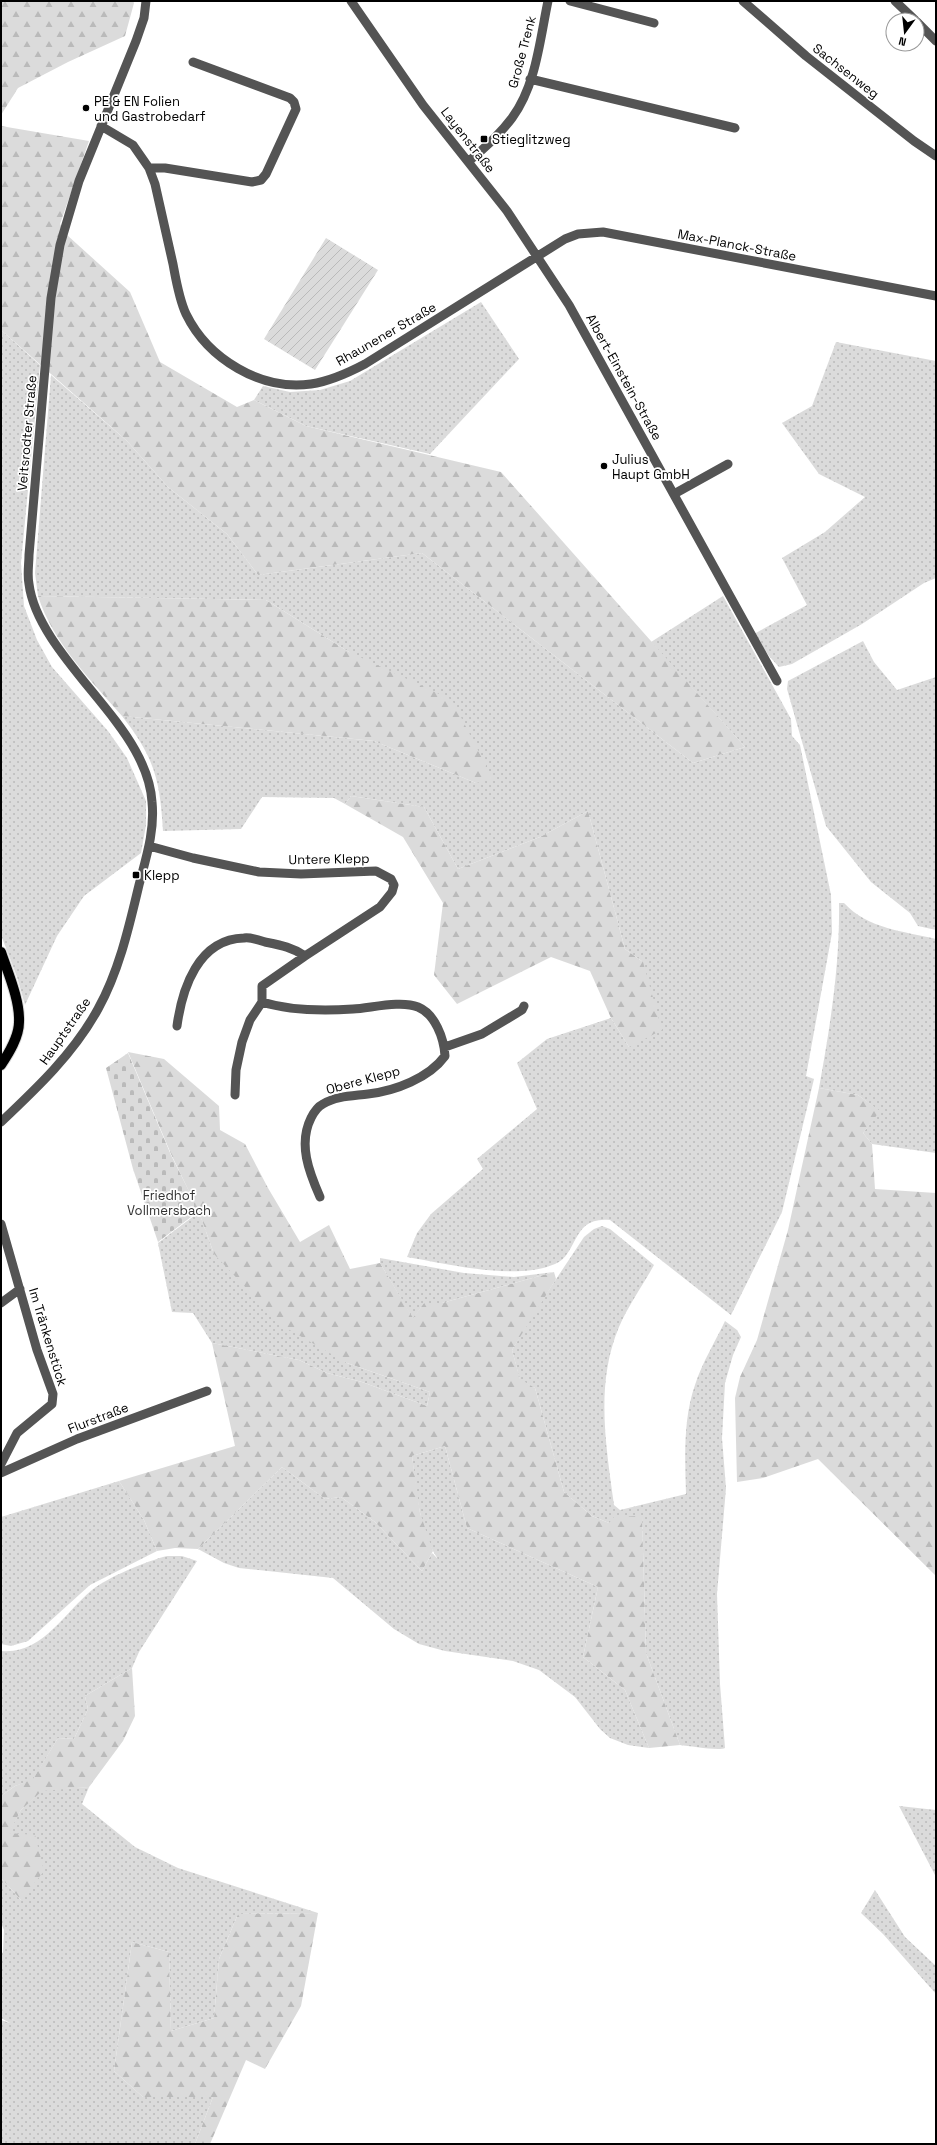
<svg xmlns="http://www.w3.org/2000/svg" width="937" height="2145" font-family="'Space Grotesk',sans-serif">
	<defs>
		<pattern id="grass-dots" width="8" height="8" patternUnits="userSpaceOnUse"><rect width="8" height="8" fill="#dbdbdb"/><path d="M2 2h.1M6 6h.1" fill="none" stroke="#bababa" stroke-width="1.8" stroke-linecap="round"/></pattern>
		<pattern id="forest-firs" width="22" height="20" patternUnits="userSpaceOnUse"><rect width="22" height="20" fill="#dbdbdb"/><path d="M5 1l3.5 6h-7zM16 11l3.5 6h-7z" fill="#bababa"/></pattern>
		<pattern id="cemetery-stones" width="16" height="16" patternUnits="userSpaceOnUse"><rect width="16" height="16" fill="#dbdbdb"/><path d="M2 7V4a2 2 0 0 1 4 0v3zM10 15v-3a2 2 0 0 1 4 0v3z" fill="#bababa"/></pattern>
		<pattern id="garden-furrows" width="10" height="10" patternUnits="userSpaceOnUse"><rect width="10" height="10" fill="#dbdbdb"/><path d="M-1 1l2-2M0 10L10 0M9 11l2-2" fill="none" stroke="#bababa"/></pattern>
	</defs>
	<rect width="100%" height="100%" fill="#fff"/>
	<path fill="url(#grass-dots)" d="M 481,302 L 519,359 L 430,454 L 306,426 L 254,400 L 263,386 L 290,392 L 320,390 L 350,381 Z
		M 1,330 L 40,365 L 21,563 L 24,606 L 37,640 L 52,667 L 108,731 L 127,758 L 146,801 L 146,825 L 141,853 L 84,896 L 57,936 L 25,1005 L 17,977 L 1,935 Z
		M 836,342 L 936,361 L 936,578 L 924,583 L 862,624 L 792,664 L 779,667 L 769,656 L 754,634 L 807,605 L 782,558 L 825,532 L 865,497 L 819,474 L 782,423 L 812,406 Z
		M 51,375 L 127,441 L 168,487 L 227,534 L 258,575 L 422,553 L 693,763 L 745,747 L 651,642 L 723,596 L 791,719 L 792,736 L 800,745 L 831,895 L 832,933 L 806,1076 L 814,1079 L 782,1212 L 731,1315 L 610,1220 C 571,1216 579,1254 555,1264 C 515,1281 449,1264 407,1257 L 417,1233 L 431,1214 L 483,1169 L 477,1159 L 537,1109 L 517,1063 L 547,1039 L 611,1018 L 629,1047 L 643,962 L 625,949 L 588,811 L 540,837 L 458,869 L 424,807 L 351,796 L 345,804 L 334,798 L 262,797 L 241,829 L 163,831 C 160,779 154,757 122,716 L 374,741 L 476,783 L 349,652 L 266,600 L 38,596 L 35,573 Z
		M 863,641 L 874,662 L 897,690 L 936,677 L 936,930 L 918,926 L 910,913 L 871,882 L 826,826 L 787,689 L 788,681 Z
		M 839,903 L 844,903 C 868,929 903,931 936,939 L 936,1153 L 872,1144 L 863,1133 L 879,1111 L 858,1095 L 819,1088 C 830,1027 840,966 839,903 Z
		M 199,1212 L 214,1254 L 347,1363 L 430,1392 L 427,1406 L 362,1382 L 327,1373 L 299,1360 L 212,1343 L 193,1313 L 172,1312 L 158,1243 Z
		M 602,1226 L 610,1229 L 654,1265 C 643,1285 628,1306 619,1327 C 595,1384 606,1446 614,1505 L 620,1510 L 686,1494 C 685,1458 683,1419 695,1385 C 702,1363 715,1342 725,1321 L 737,1330 L 741,1337 L 733,1355 L 725,1383 L 722,1438 L 726,1488 L 717,1594 L 720,1684 L 725,1748 C 719,1751 690,1746 680,1745 L 646,1653 L 642,1517 L 609,1523 L 592,1516 L 564,1492 L 535,1388 L 520,1380 L 512,1350 L 535,1311 L 584,1237 L 594,1229 Z
		M 380,1258 L 464,1273 L 514,1277 L 554,1272 L 442,1303 L 424,1303 L 413,1319 L 380,1263 Z
		M 445,1446 L 467,1528 L 598,1587 L 583,1657 L 625,1690 L 649,1748 L 628,1745 L 610,1738 L 600,1729 L 575,1697 L 539,1670 L 513,1661 L 445,1651 L 419,1644 L 394,1629 L 333,1578 L 239,1568 L 224,1563 L 198,1549 L 282,1467 L 325,1499 L 341,1497 L 375,1522 L 422,1571 L 432,1553 L 438,1559 C 419,1532 416,1488 412,1456 Z
		M 119,1481 L 144,1520 L 157,1551 L 90,1585 L 28,1641 L 11,1646 L 1,1644 L 1,1517 Z
		M 167,1556 L 182,1556 L 197,1561 L 139,1652 L 132,1668 L 85,1696 L 88,1709 L 74,1739 L 58,1738 L 33,1780 L 15,1786 L 1,1796 L 1,1651 C 42,1655 64,1613 92,1590 C 108,1577 147,1561 167,1556 Z
		M 89,1787 L 82,1804 L 135,1847 L 178,1868 L 318,1913 L 238,1914 L 219,1959 L 214,2018 L 171,2031 L 169,1952 L 132,1942 L 114,2071 L 143,2097 L 213,2097 L 195,2144 L 1,2144 L 1,2020 L 10,2023 L 1,2018 L 1,1955 L 3,1952 L 4,1930 L 1,1923 L 1,1878 L 21,1900 L 8,1833 L 21,1810 L 42,1790 Z
		M 899,1806 L 936,1810 L 936,1877 Z
		M 875,1890 L 905,1937 L 936,1966 L 936,1994 L 883,1934 L 861,1913 Z"/>
	<path fill="url(#forest-firs)" d="M 1,1 L 133,1 L 134,3 L 125,36 L 68,62 L 18,88 L 1,115 Z
		M 1,126 L 89,141 L 60,224 L 67,235 L 130,292 L 160,362 L 237,407 L 254,400 L 306,426 L 501,472 L 745,747 L 693,763 L 422,553 L 258,575 L 227,534 L 168,487 L 127,441 L 1,330 Z
		M 38,596 L 266,600 L 349,652 L 452,700 L 493,779 L 476,783 L 374,741 L 122,716 C 90,679 53,643 38,596 Z
		M 351,796 L 424,807 L 458,869 L 540,837 L 588,811 L 625,949 L 643,962 L 662,1030 L 629,1047 L 611,1018 L 590,971 L 551,957 L 457,1004 L 434,975 L 443,903 L 403,837 L 345,804 Z
		M 128,1052 L 164,1059 L 219,1106 L 220,1130 L 245,1144 L 268,1188 L 300,1242 L 329,1225 L 350,1269 L 380,1263 L 413,1318 L 424,1303 L 442,1303 L 554,1272 L 556,1279 L 512,1350 L 520,1379 L 535,1388 L 564,1492 L 592,1516 L 609,1523 L 614,1517 L 642,1516 L 646,1653 L 680,1745 L 649,1748 L 625,1690 L 583,1657 L 598,1587 L 467,1528 L 445,1446 L 412,1456 L 420,1513 L 433,1551 L 422,1571 L 375,1522 L 341,1497 L 325,1499 L 282,1467 L 198,1549 L 175,1548 L 157,1551 L 144,1520 L 119,1481 L 235,1446 L 212,1343 L 299,1360 L 327,1373 L 362,1382 L 427,1406 L 430,1392 L 347,1363 L 281,1325 L 214,1254 L 199,1212 L 171,1154 Z
		M 819,1088 L 858,1095 L 880,1111 L 863,1133 L 872,1144 L 875,1189 L 936,1193 L 936,1576 L 818,1459 L 763,1478 L 737,1482 L 735,1398 L 740,1377 L 757,1340 L 788,1230 Z
		M 132,1668 L 135,1716 L 123,1741 L 89,1787 L 42,1791 L 21,1810 L 9,1833 L 35,1835 L 44,1871 L 21,1900 L 1,1878 L 1,1796 L 15,1786 L 33,1779 L 58,1738 L 74,1739 L 88,1709 L 85,1696 Z
		M 318,1913 L 301,2006 L 265,2069 L 246,2060 L 210,2144 L 195,2144 L 213,2097 L 143,2097 L 114,2071 L 132,1942 L 169,1952 L 171,2031 L 214,2018 L 219,1959 L 238,1914 Z"/>
	<path fill="url(#cemetery-stones)" d="M 128,1053 L 171,1155 L 199,1211 L 158,1242 L 133,1169 L 106,1068 Z"/>
	<path fill="url(#garden-furrows)" d="M 326,238 L 378,270 L 315,370 L 264,339 Z"/>
	<g fill="none" stroke-linecap="round" stroke-linejoin="round">
		<defs>
			<path id="major" d="M 1,952 C 8,973 20,1000 19,1022 C 19,1037 9,1053 1,1065"/>
		</defs>
		<use href="#major" stroke="#dbdbdb" stroke-width="12"/>
		<path stroke="#545454" stroke-width="9" d="M 351,1 L 423,105 L 507,211 L 569,305 L 777,681
			M 570,1 L 654,23
			M 743,1 L 806,56 L 914,141 L 936,156
			M 895,1 L 915,20
			M 917,22 L 936,41
			M 530,79 L 735,128
			M 101,126 L 133,145 L 149,168 L 155,184 C 161,211 167,237 173,264 C 176,280 179,299 186,314 C 208,359 261,391 311,384 C 331,381 348,373 365,364 L 565,239 L 578,234 L 603,232 L 936,296
			M 469,161 C 485,148 500,134 512,118 C 536,86 540,39 548,1
			M 149,168 L 165,168 L 252,182 L 261,180 L 266,174 L 296,109 L 294,102 L 290,98 L 193,62
			M 674,494 L 728,464
			M 149,846 L 193,858 L 259,872 L 301,874 L 376,871 L 391,879 L 394,885 L 392,892 L 380,907 L 305,956 L 262,986 L 262,1002 L 250,1020 L 242,1042 L 236,1070 L 235,1095
			M 262,1002 C 291,1011 323,1011 353,1009 C 371,1008 401,1000 418,1007 C 435,1014 444,1038 445,1056 C 429,1078 395,1091 368,1094 C 353,1096 336,1096 323,1104 C 317,1107 314,1112 311,1118 C 298,1144 309,1172 320,1197
			M 177,1026 C 182,989 198,939 244,938 C 251,937 259,940 265,942 C 280,945 292,947 305,956
			M 445,1047 L 482,1034 L 522,1010 L 524,1006
			M 1,1122 C 37,1088 74,1053 98,1009 C 119,971 129,927 139,885 C 146,858 155,831 152,802 C 151,784 144,766 135,750 C 107,699 36,641 29,584 C 27,575 29,564 29,555 L 51,298 L 60,245 L 79,181 L 136,41 L 144,18 L 146,1
			M 1,1224 L 37,1350 L 53,1394 L 52,1404 L 17,1433 L 1,1464
			M 1,1303 L 20,1289
			M 1,1473 L 77,1439 L 207,1391"/>
		<use href="#major" stroke="#000" stroke-width="10"/>
	</g>
	<g fill="#000" stroke="#fff" stroke-width="1.5">
		<circle cx="86" cy="108" r="4"/>
		<rect x="480" y="135" width="8" height="8" rx="2"/>
		<circle cx="604" cy="466" r="4"/>
		<rect x="132" y="871" width="8" height="8" rx="2"/>
	</g>
	<g text-anchor="middle" dominant-baseline="central" stroke-width="3.5" stroke-linejoin="round" paint-order="stroke">
		<g font-size="13" fill="#000" stroke="#fff">
			<text transform="translate(522 52) rotate(-75)">Große Trenk</text>
			<text transform="translate(846 71) rotate(38)">Sachsenweg</text>
			<text transform="translate(468 140) rotate(52)">Layenstraße</text>
			<text transform="translate(737 245) rotate(11)">Max-Planck-Straße</text>
			<text transform="translate(386 334) rotate(-30)">Rhaunener Straße</text>
			<text transform="translate(624 377) rotate(61)">Albert-Einstein-Straße</text>
			<text transform="translate(27 433) rotate(-85)">Veitsrodter Straße</text>
			<text transform="translate(329 859) rotate(-1)">Untere Klepp</text>
			<text transform="translate(65 1031) rotate(-55)">Hauptstraße</text>
			<text transform="translate(363 1080) rotate(-15)">Obere Klepp</text>
			<text transform="translate(48 1337) rotate(73)">Im Tränkenstück</text>
			<text transform="translate(98 1418) rotate(-21)">Flurstraße</text>
		</g>
		<g font-size="13" fill="#000" stroke="#fff" text-anchor="start">
			<text x="94" y="101">PE &amp; EN Folien<tspan x="94" dy="15">und Gastrobedarf</tspan></text>
			<text x="492" y="139">Stieglitzweg</text>
			<text x="612" y="459">Julius<tspan x="612" dy="15">Haupt GmbH</tspan></text>
			<text x="144" y="875">Klepp</text>
		</g>
		<g font-size="13" fill="#323232" stroke="#fff">
			<text x="169" y="1195">Friedhof<tspan x="169" dy="15">Vollmersbach</tspan></text>
		</g>
	</g>
	<rect width="937" height="2145" fill="none" stroke="#000000" stroke-width="4"/>
	<g transform="translate(905 32) rotate(195)"><circle r="19" fill="#ffffff" stroke="#999999"/>
	<path d="M0-3L7 15L0 10L-7 15Z" fill="#000000"/>
	<text y="-6" font-size="11" font-weight="bold" text-anchor="middle" fill="#000000">N</text>
	</g>
</svg>
